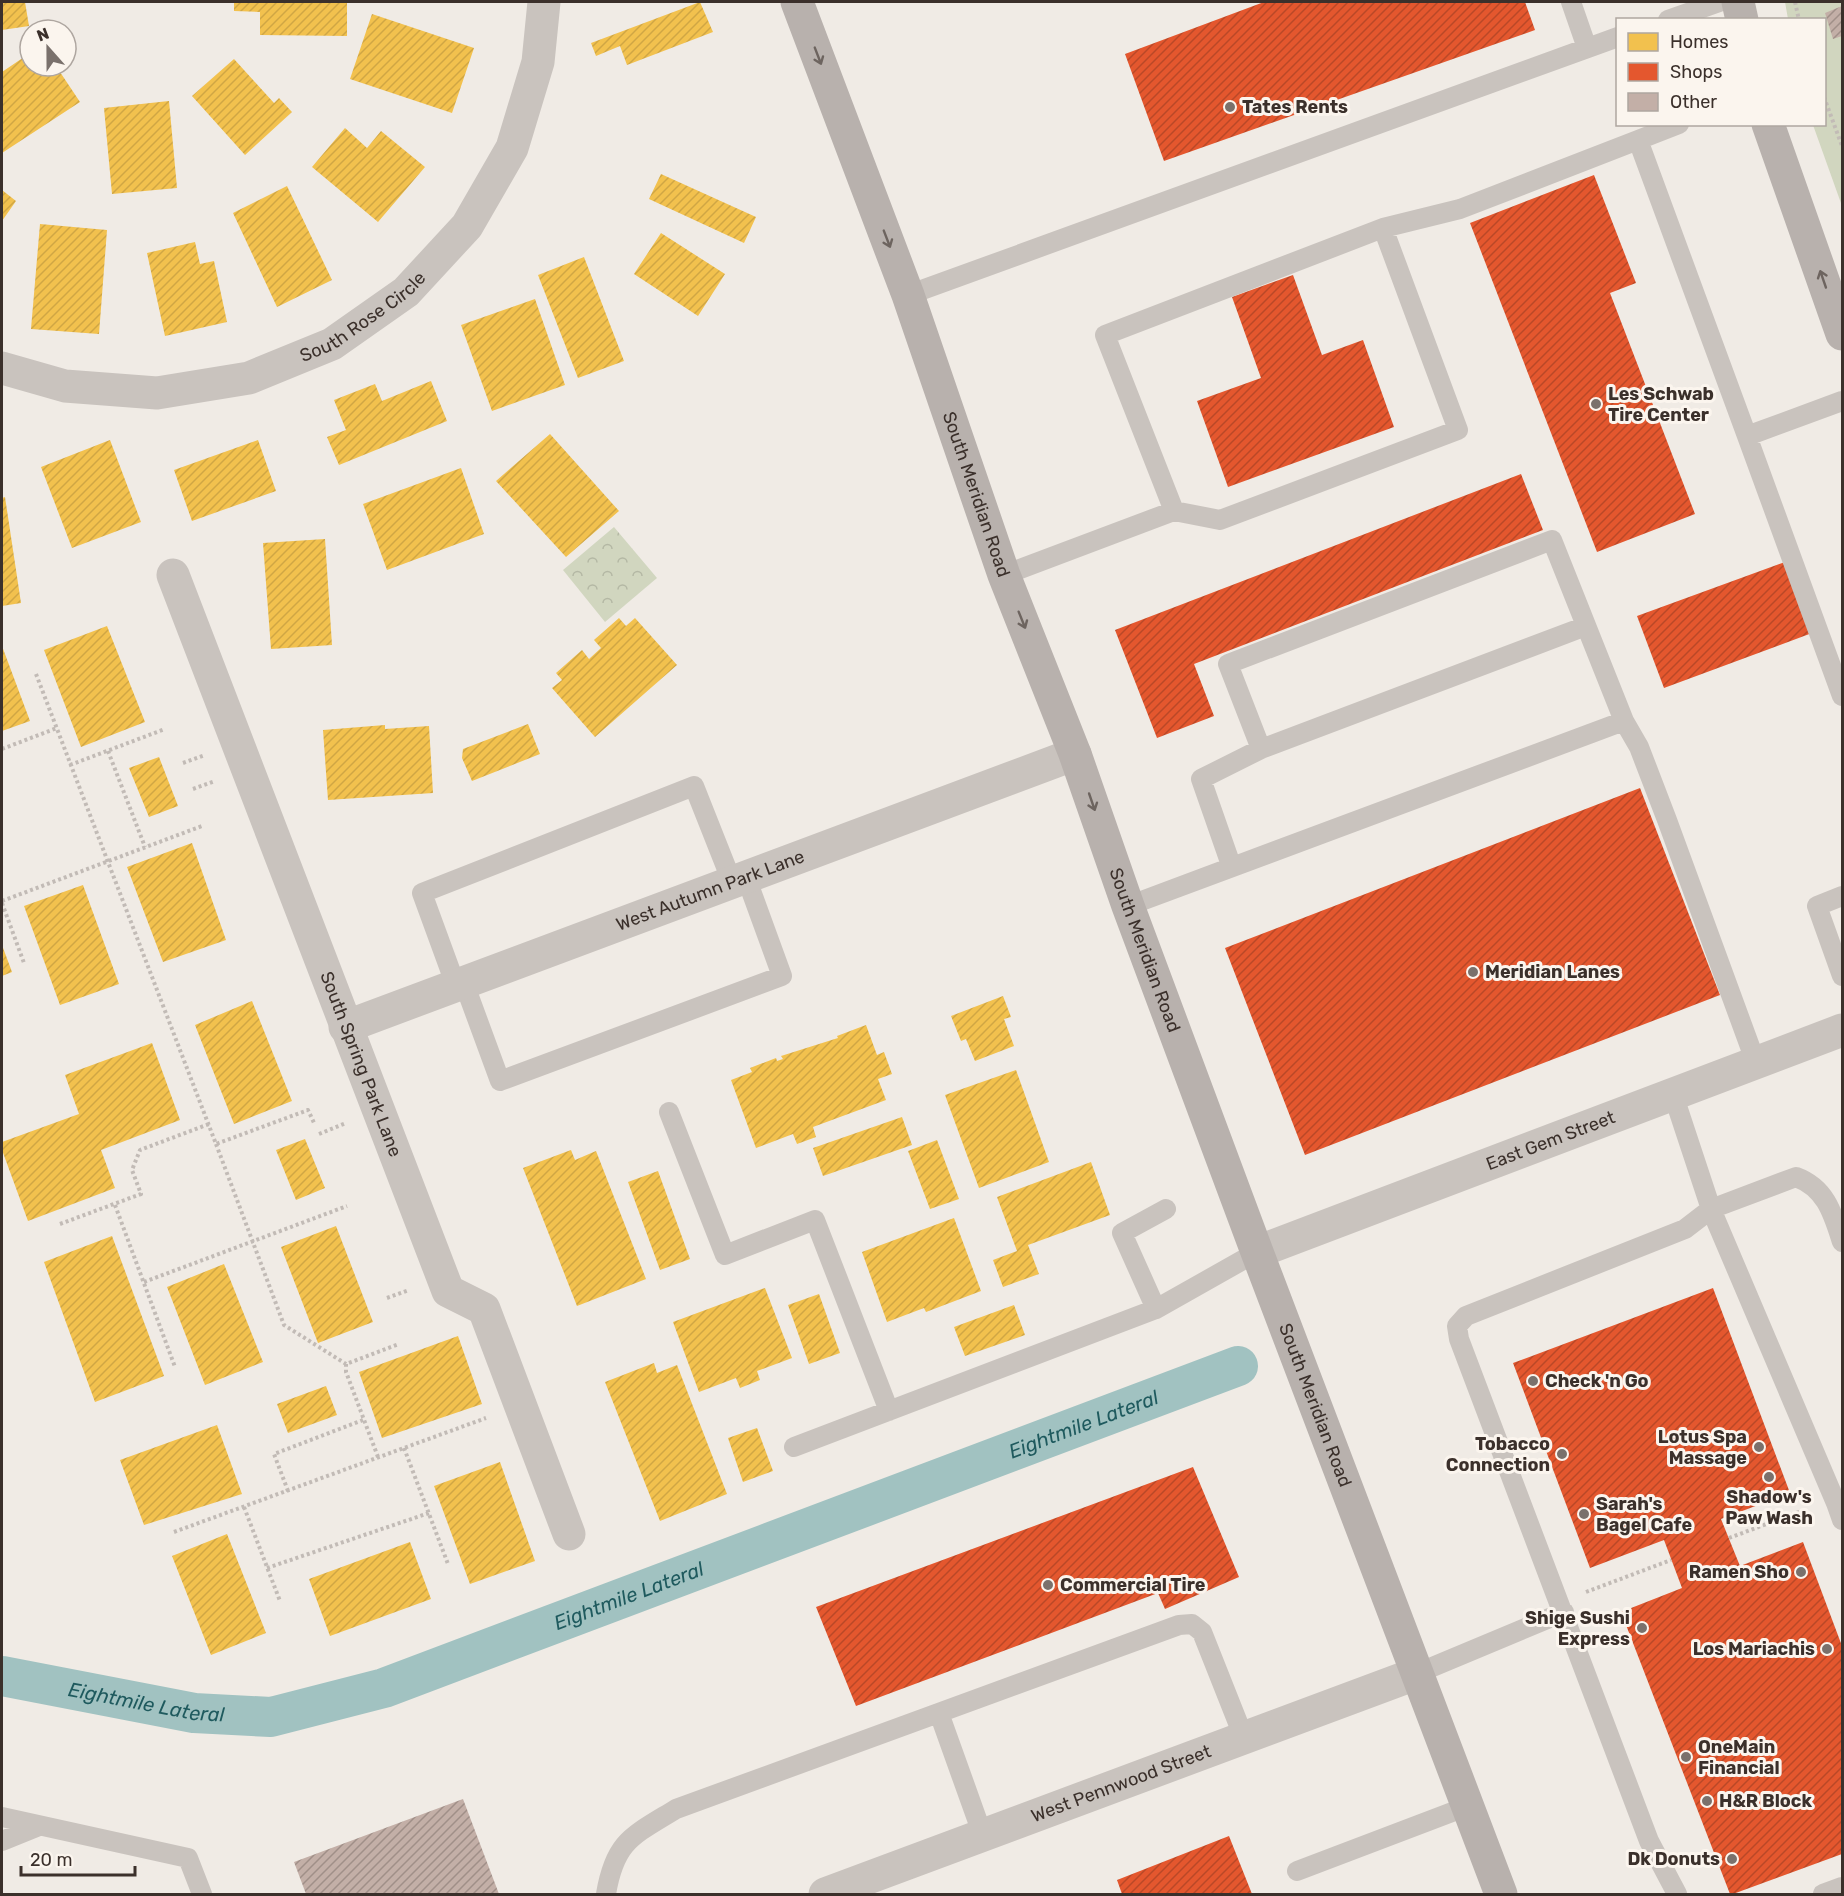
<svg xmlns="http://www.w3.org/2000/svg" width="1844" height="1896" font-family="Rubik,sans-serif">
	<defs>
		<pattern id="park-crowns" width="20" height="18" patternUnits="userSpaceOnUse" patternTransform="scale(1.5)"><rect width="20" height="18" fill="#d1d6bf"/><path d="M2 6a3 3 0 1 1 6 0M12 15a3 3 0 1 1 6 0" fill="none" stroke="#b4b8a4"/></pattern>
		<pattern id="homes-hatch" width="6" height="6" patternUnits="userSpaceOnUse" patternTransform="scale(1.5)"><rect width="6" height="6" fill="#f2c14e"/><path d="M-1 1l2-2M0 6l6-6M5 7l2-2" fill="none" stroke="#d0a644"/></pattern>
		<pattern id="shops-hatch" width="6" height="6" patternUnits="userSpaceOnUse" patternTransform="scale(1.5)"><rect width="6" height="6" fill="#e4572e"/><path d="M-1 1l2-2M0 6l6-6M5 7l2-2" fill="none" stroke="#ba4827"/></pattern>
		<pattern id="building-hatch" width="6" height="6" patternUnits="userSpaceOnUse" patternTransform="scale(1.5)"><rect width="6" height="6" fill="#c3afa7"/><path d="M-1 1l2-2M0 6l6-6M5 7l2-2" fill="none" stroke="#a08f88"/></pattern>
	</defs>
	<rect width="100%" height="100%" fill="#f0ebe5"/>
	<path fill="url(#park-crowns)" d="M 614,527 L 657,578 L 605,622 L 563,570 Z"/>
	<path fill="#d1d6bf" d="M 1785,2 L 1842,2 L 1842,206 L 1813,125 L 1824,124 L 1824,20 L 1788,19 Z"/>
	<path fill="url(#homes-hatch)" d="M 2,2 L 25,2 L 29,26 L 2,30 Z
		M 234,2 L 347,2 L 347,36 L 260,35 L 260,12 L 234,11 Z
		M 700,2 L 713,32 L 627,65 L 620,46 L 596,56 L 591,43 Z
		M 372,14 L 474,48 L 452,113 L 350,79 Z
		M 30,53 L 30,66 L 56,66 L 80,102 L 2,153 L 2,72 Z
		M 234,59 L 274,103 L 279,98 L 292,112 L 245,155 L 192,96 Z
		M 169,101 L 177,188 L 112,194 L 104,108 Z
		M 345,128 L 367,148 L 381,131 L 425,167 L 378,222 L 312,167 Z
		M 661,174 L 756,217 L 744,243 L 649,199 Z
		M 287,186 L 332,280 L 277,307 L 233,213 Z
		M 2,190 L 16,201 L 2,221 Z
		M 40,224 L 107,230 L 99,334 L 31,329 Z
		M 661,233 L 725,274 L 698,316 L 634,274 Z
		M 195,242 L 200,264 L 214,261 L 227,322 L 165,336 L 147,253 Z
		M 584,257 L 624,361 L 578,378 L 538,275 Z
		M 535,299 L 565,385 L 492,411 L 461,325 Z
		M 431,381 L 447,421 L 339,465 L 327,437 L 346,430 L 334,400 L 375,384 L 382,401 Z
		M 550,434 L 619,511 L 566,557 L 496,481 Z
		M 110,440 L 141,522 L 72,548 L 41,467 Z
		M 258,440 L 276,491 L 192,521 L 174,470 Z
		M 461,468 L 484,534 L 387,570 L 363,504 Z
		M 5,497 L 21,603 L 2,606 L 2,498 Z
		M 325,539 L 332,645 L 271,649 L 263,543 Z
		M 619,618 L 626,626 L 635,618 L 677,665 L 595,737 L 552,688 L 562,680 L 556,673 L 582,650 L 589,659 L 601,648 L 594,640 Z
		M 107,626 L 145,722 L 81,747 L 44,650 Z
		M 2,646 L 30,721 L 2,731 Z
		M 528,724 L 540,754 L 472,781 L 462,758 L 463,749 Z
		M 385,725 L 385,729 L 429,726 L 433,793 L 328,800 L 323,730 Z
		M 159,757 L 178,806 L 149,817 L 129,768 Z
		M 192,843 L 226,940 L 163,962 L 127,867 Z
		M 83,885 L 119,984 L 60,1005 L 24,906 Z
		M 2,945 L 12,972 L 2,976 Z
		M 1003,996 L 1011,1017 L 1004,1019 L 1014,1046 L 975,1061 L 966,1039 L 961,1041 L 951,1016 Z
		M 252,1001 L 292,1101 L 234,1124 L 195,1025 Z
		M 866,1025 L 877,1055 L 884,1052 L 892,1074 L 878,1079 L 886,1100 L 813,1127 L 816,1137 L 797,1144 L 793,1134 L 756,1148 L 731,1080 L 752,1072 L 750,1068 L 776,1058 L 777,1061 L 783,1059 L 781,1056 L 838,1038 L 837,1036 Z
		M 152,1043 L 180,1120 L 101,1150 L 115,1188 L 28,1221 L 2,1150 L 2,1142 L 79,1114 L 65,1075 Z
		M 1016,1070 L 1049,1162 L 979,1188 L 945,1095 Z
		M 902,1117 L 912,1145 L 823,1176 L 813,1148 Z
		M 305,1139 L 325,1188 L 296,1200 L 276,1150 Z
		M 937,1140 L 959,1199 L 930,1209 L 908,1151 Z
		M 571,1150 L 575,1160 L 596,1151 L 646,1279 L 577,1306 L 523,1168 Z
		M 1091,1162 L 1110,1215 L 1028,1245 L 1039,1274 L 1003,1287 L 993,1260 L 1017,1251 L 997,1197 Z
		M 658,1171 L 690,1259 L 660,1270 L 628,1182 Z
		M 954,1218 L 981,1291 L 926,1312 L 924,1308 L 887,1322 L 862,1252 Z
		M 336,1226 L 373,1322 L 318,1343 L 281,1247 Z
		M 112,1236 L 164,1376 L 95,1402 L 44,1262 Z
		M 224,1264 L 263,1362 L 205,1385 L 167,1287 Z
		M 765,1288 L 792,1358 L 757,1371 L 760,1380 L 740,1388 L 736,1378 L 699,1392 L 673,1322 Z
		M 819,1294 L 840,1353 L 809,1364 L 788,1305 Z
		M 1014,1305 L 1025,1335 L 965,1356 L 954,1327 Z
		M 458,1336 L 482,1404 L 382,1438 L 359,1372 Z
		M 654,1363 L 657,1373 L 677,1365 L 727,1494 L 660,1521 L 605,1382 Z
		M 326,1386 L 337,1415 L 288,1433 L 277,1404 Z
		M 217,1425 L 242,1494 L 144,1525 L 120,1460 Z
		M 757,1428 L 773,1471 L 743,1482 L 728,1438 Z
		M 500,1462 L 535,1561 L 470,1584 L 434,1486 Z
		M 227,1534 L 266,1633 L 211,1655 L 172,1556 Z
		M 410,1542 L 431,1599 L 330,1636 L 309,1579 Z"/>
	<path fill="url(#shops-hatch)" d="M 1264,2 L 1525,2 L 1535,30 L 1164,161 L 1125,54 Z
		M 1594,175 L 1636,283 L 1610,293 L 1695,514 L 1597,552 L 1470,223 Z
		M 1293,275 L 1322,355 L 1363,340 L 1394,427 L 1228,487 L 1197,401 L 1261,378 L 1232,297 Z
		M 1521,474 L 1543,530 L 1194,664 L 1214,716 L 1157,738 L 1115,630 Z
		M 1785,562 L 1812,633 L 1664,688 L 1637,616 Z
		M 1640,788 L 1720,995 L 1305,1155 L 1225,948 Z
		M 1713,1288 L 1790,1493 L 1721,1519 L 1740,1566 L 1803,1542 L 1842,1646 L 1842,1854 L 1733,1894 L 1730,1894 L 1621,1612 L 1682,1588 L 1664,1540 L 1590,1568 L 1513,1363 Z
		M 1193,1467 L 1239,1577 L 1165,1609 L 1158,1593 L 856,1706 L 816,1607 Z
		M 1229,1836 L 1252,1894 L 1122,1894 L 1117,1880 Z"/>
	<g fill="none" stroke-linecap="round" stroke-linejoin="round">
		<path stroke="#a1c2c1" stroke-width="40" id="s1" d="M 2,1676 L 194,1713 L 271,1717 L 384,1688 L 1238,1366"/>
	</g>
	<path fill="url(#building-hatch)" d="M 1842,6 L 1842,36 L 1833,39 L 1825,13 Z
		M 463,1799 L 499,1894 L 306,1894 L 294,1862 Z"/>
	<g fill="none" stroke-linecap="round" stroke-linejoin="round">
		<path stroke="#c2bbb6" stroke-width="4" stroke-dasharray="3 3" stroke-linecap="butt" d="M 1795,2 L 1799,20
			M 1824,97 L 1842,146
			M 36,674 L 216,1144 L 308,1110 L 315,1125
			M 2,749 L 57,728
			M 108,751 L 145,847
			M 183,763 L 205,755
			M 70,765 L 165,729
			M 193,789 L 215,781
			M 2,901 L 202,826
			M 2,903 L 24,963
			M 319,1134 L 346,1123
			M 216,1144 L 284,1325 L 346,1364
			M 115,1205 L 175,1367
			M 60,1224 L 141,1194 L 132,1170 L 140,1150 L 209,1124
			M 144,1282 L 347,1206
			M 387,1298 L 409,1290
			M 404,1448 L 448,1564
			M 378,1457 L 346,1372 L 346,1364 L 399,1344
			M 288,1491 L 274,1454 L 363,1420
			M 244,1507 L 280,1601
			M 174,1532 L 486,1418
			M 1729,1538 L 1807,1509
			M 267,1568 L 429,1513
			M 1586,1592 L 1671,1560"/>
		<path stroke="#c9c3be" stroke-width="20" d="M 1571,2 L 1587,48
			M 1668,20 L 1719,2
			M 1679,124 L 1638,140 L 1747,436 L 1842,401
			M 908,295 L 1618,37
			M 1747,436 L 1842,696
			M 1174,511 L 1220,520 L 1458,430 L 1383,228
			M 1004,575 L 1174,511 L 1105,335 L 1383,228 L 1460,209 L 1638,140
			M 1624,721 L 1639,747 L 1667,820 L 1756,1063
			M 1261,749 L 1586,626
			M 1842,896 L 1817,906 L 1842,976
			M 1128,906 L 1624,721 L 1552,540 L 1228,664 L 1261,749 L 1201,779 L 1231,865
			M 464,983 L 500,1081 L 782,976 L 746,877
			M 456,986 L 422,893 L 694,786 L 732,882
			M 1673,1094 L 1711,1209 L 1836,1503 L 1842,1500
			M 669,1112 L 725,1255 L 815,1220 L 889,1411
			M 1156,1309 L 1122,1233 L 1166,1209
			M 794,1447 L 1156,1309 L 1257,1252
			M 1836,1503 L 1842,1520
			M 1418,1673 L 1564,1612
			M 939,1713 L 983,1836
			M 2,1817 L 188,1858 L 202,1894
			M 2,1841 L 39,1826
			M 1297,1871 L 1468,1806
			M 606,1894 C 615,1841 632,1836 676,1809 L 1179,1625 L 1192,1624 L 1202,1632 L 1244,1738
			M 1677,1894 L 1649,1841 L 1459,1339 L 1457,1326 L 1466,1316 L 1685,1229 L 1711,1209 L 1796,1177 C 1826,1188 1833,1214 1842,1242
			M 1823,1894 L 1842,1887"/>
		<g stroke="#c9c3be" stroke-width="33">
			<path id="s2" d="M 2,368 L 65,386 L 157,393 L 249,378 L 332,344 L 406,292 L 467,226 L 512,148 L 538,62 L 544,2"/>
			<path id="s3" d="M 173,575 L 448,1291 L 484,1309 L 569,1534"/>
			<path id="s4" d="M 345,1027 L 1075,754"/>
			<path id="s5" d="M 1257,1252 L 1842,1030"/>
			<path id="s6" d="M 825,1894 L 1418,1673"/>
		</g>
		<g stroke="#b8b1ad" stroke-width="33">
			<path id="s7" d="M 797,2 L 908,295 L 1004,575 L 1075,754 L 1128,906 L 1257,1252 L 1501,1894"/>
			<path d="M 1738,2 L 1742,20"/>
			<path d="M 1768,124 L 1842,334"/>
		</g>
	</g>
	<defs><path id="oneway-shaft" d="M-6 0H5M1.5-3L5.5 0L1.5 3" fill="none" stroke-width="1.6" stroke-linecap="round" stroke-linejoin="round" transform="scale(1.5)"/></defs>
	<g stroke="#6d645f">
		<use href="#oneway-shaft" transform="translate(818 56) rotate(69)"/>
		<use href="#oneway-shaft" transform="translate(887 239) rotate(69)"/>
		<use href="#oneway-shaft" transform="translate(1823 279) rotate(-109)"/>
		<use href="#oneway-shaft" transform="translate(1022 620) rotate(68)"/>
		<use href="#oneway-shaft" transform="translate(1092 802) rotate(71)"/>
	</g>
	<g fill="#7a716c" stroke="#fbf5ee" stroke-width="2">
		<circle cx="1230" cy="107" r="6"/>
		<circle cx="1596" cy="404" r="6"/>
		<circle cx="1473" cy="972" r="6"/>
		<circle cx="1533" cy="1381" r="6"/>
		<circle cx="1759" cy="1447" r="6"/>
		<circle cx="1562" cy="1454" r="6"/>
		<circle cx="1769" cy="1477" r="6"/>
		<circle cx="1584" cy="1514" r="6"/>
		<circle cx="1801" cy="1572" r="6"/>
		<circle cx="1048" cy="1585" r="6"/>
		<circle cx="1642" cy="1628" r="6"/>
		<circle cx="1827" cy="1649" r="6"/>
		<circle cx="1686" cy="1757" r="6"/>
		<circle cx="1707" cy="1801" r="6"/>
		<circle cx="1732" cy="1859" r="6"/>
	</g>
	<g text-anchor="middle" dominant-baseline="central" stroke-width="6" stroke-linejoin="round" paint-order="stroke">
		<g font-size="18" font-weight="bold" fill="#3b302b" stroke="#fbf5ee" text-anchor="start">
			<text x="1242" y="107">Tates Rents</text>
			<text x="1608" y="394">Les Schwab<tspan x="1608" dy="21">Tire Center</tspan></text>
			<text x="1485" y="972">Meridian Lanes</text>
			<text x="1545" y="1381">Check 'n Go</text>
			<text x="1747" y="1437" text-anchor="end">Lotus Spa<tspan x="1747" dy="21">Massage</tspan></text>
			<text x="1550" y="1444" text-anchor="end">Tobacco<tspan x="1550" dy="21">Connection</tspan></text>
			<text x="1769" y="1497" text-anchor="middle">Shadow's<tspan x="1769" dy="21">Paw Wash</tspan></text>
			<text x="1596" y="1504">Sarah's<tspan x="1596" dy="21">Bagel Cafe</tspan></text>
			<text x="1789" y="1572" text-anchor="end">Ramen Sho</text>
			<text x="1060" y="1585">Commercial Tire</text>
			<text x="1630" y="1618" text-anchor="end">Shige Sushi<tspan x="1630" dy="21">Express</tspan></text>
			<text x="1815" y="1649" text-anchor="end">Los Mariachis</text>
			<text x="1698" y="1747">OneMain<tspan x="1698" dy="21">Financial</tspan></text>
			<text x="1719" y="1801">H&amp;R Block</text>
			<text x="1720" y="1859" text-anchor="end">Dk Donuts</text>
		</g>
		<g font-size="18" fill="#3b302b" stroke="#fbf5ee">
			<text stroke="none"><textPath href="#s2" startOffset="381">South Rose Circle</textPath></text>
			<text stroke="none"><textPath href="#s7" startOffset="524">South Meridian Road</textPath></text>
			<text stroke="none"><textPath href="#s4" startOffset="390">West Autumn Park Lane</textPath></text>
			<text stroke="none"><textPath href="#s7" startOffset="1010">South Meridian Road</textPath></text>
			<text stroke="none"><textPath href="#s3" startOffset="524">South Spring Park Lane</textPath></text>
			<text stroke="none"><textPath href="#s5" startOffset="314">East Gem Street</textPath></text>
			<text stroke="none"><textPath href="#s7" startOffset="1496">South Meridian Road</textPath></text>
			<text stroke="none"><textPath href="#s6" startOffset="316">West Pennwood Street</textPath></text>
		</g>
		<g font-size="20" font-style="italic" fill="#1f5a5e" stroke="#fbf5ee">
			<text stroke="none"><textPath href="#s1" startOffset="1137">Eightmile Lateral</textPath></text>
			<text stroke="none"><textPath href="#s1" startOffset="651">Eightmile Lateral</textPath></text>
			<text stroke="none"><textPath href="#s1" startOffset="147">Eightmile Lateral</textPath></text>
		</g>
	</g>
	<rect width="1844" height="1896" fill="none" stroke="#3b302b" stroke-width="6"/>
	<rect x="1616" y="18" width="210" height="108" fill="#fbf5ee" stroke="#aea6a0" stroke-width="1.5"/>
	<rect x="1628" y="33" width="30" height="18" fill="#f2c14e" stroke="#aea6a0" stroke-width="1.5"/>
	<text x="1670" y="48" font-size="18" fill="#3b302b">Homes</text>
	<rect x="1628" y="63" width="30" height="18" fill="#e4572e" stroke="#aea6a0" stroke-width="1.5"/>
	<text x="1670" y="78" font-size="18" fill="#3b302b">Shops</text>
	<rect x="1628" y="93" width="30" height="18" fill="#c3afa7" stroke="#aea6a0" stroke-width="1.5"/>
	<text x="1670" y="108" font-size="18" fill="#3b302b">Other</text>
	<g transform="translate(48 48) rotate(339)"><circle r="28" fill="#fbf5ee" stroke="#aea6a0" stroke-width="1.5"/>
	<path d="M0-4.5L10 22L0 15L-10 22Z" fill="#7a716c"/>
	<text y="-9" font-size="16" font-weight="bold" text-anchor="middle" fill="#3b302b">N</text>
	</g>
	<path d="M21 1866v9h114v-9" fill="none" stroke="#3b302b" stroke-width="3"/>
	<text x="30" y="1866" font-size="18" fill="#3b302b" stroke="#fbf5ee" stroke-width="4.5" paint-order="stroke">20 m</text>
</svg>
